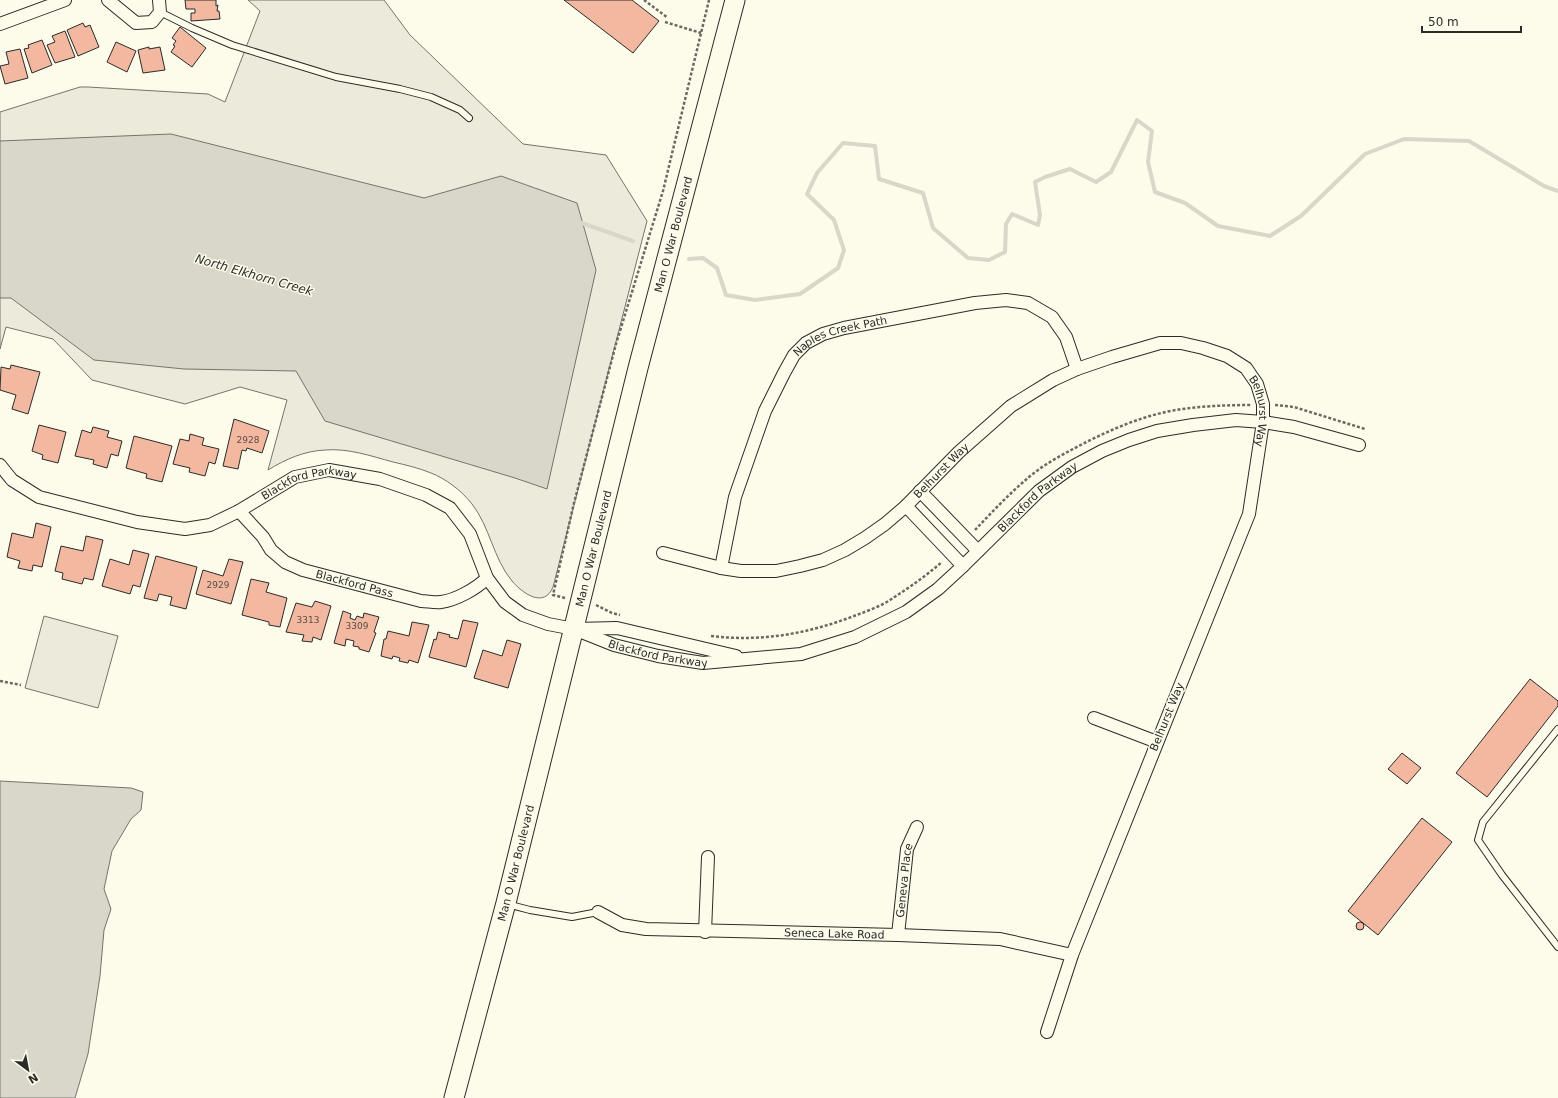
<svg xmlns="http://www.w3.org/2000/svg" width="1558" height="1098" font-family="'DejaVu Sans',sans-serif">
	<rect width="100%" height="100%" fill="#fdfbea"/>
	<path fill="#ecebdb" stroke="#74746e" d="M 248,0 L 384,0 L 410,35 L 523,144 L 606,155 L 647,221 L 553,587 C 544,609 522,593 512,581 C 493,558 490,527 472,504 C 461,490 446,479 431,473 C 419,468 406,465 393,462 C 371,456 348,448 325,450 C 304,451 286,459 268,470 L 287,400 L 240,387 L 185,404 L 92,380 L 53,339 L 6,327 L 0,349 L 0,112 L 80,87 L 88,87 L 208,94 L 225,102 L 260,11 Z
		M 44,616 L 118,636 L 98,708 L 25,688 Z"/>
	<path fill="#d8d7c9" stroke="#74746e" d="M 171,134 L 424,198 L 501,176 L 577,203 L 596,270 L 547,489 L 515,478 L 325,421 L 296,371 L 184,369 L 94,360 L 11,298 L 0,298 L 0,141 Z
		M 0,781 L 131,788 L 143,792 L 141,810 L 131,819 L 112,851 L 104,889 L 111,909 L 104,930 L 100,976 L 88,1054 L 75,1098 L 0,1098 Z"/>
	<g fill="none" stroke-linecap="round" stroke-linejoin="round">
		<path stroke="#d8d7c9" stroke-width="4" d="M 579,222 L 633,241
			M 689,259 L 703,258 L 717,268 L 726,295 L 755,300 L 800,294 L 838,268 L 844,250 L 834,220 L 807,194 L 817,173 L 843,143 L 875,146 L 879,179 L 923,193 L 933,228 L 968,258 L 989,260 L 1005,252 L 1006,224 L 1012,214 L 1038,225 L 1040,215 L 1035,182 L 1045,177 L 1070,169 L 1096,182 L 1111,172 L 1137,120 L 1152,131 L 1148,162 L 1155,192 L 1185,203 L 1218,226 L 1270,236 L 1301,216 L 1365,154 L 1404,139 L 1469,141 L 1544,186 L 1558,191"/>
	</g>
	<path fill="#f2b8a0" stroke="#2b2b2b" d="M 185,0 L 216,0 L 216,6 L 218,5 L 217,11 L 219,11 L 220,19 L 191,21 L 191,13 L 195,13 L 195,9 L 186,9 Z
		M 564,0 L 632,0 L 659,21 L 633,53 Z
		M 83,23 L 85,27 L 90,25 L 99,47 L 78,56 L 67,30 Z
		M 180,27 L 206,48 L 192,67 L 171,52 L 175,46 L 173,45 L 176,41 L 172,38 Z
		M 65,31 L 75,57 L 55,63 L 47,45 L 55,42 L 52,36 Z
		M 42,40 L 52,65 L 32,73 L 24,49 L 29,48 L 28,45 Z
		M 116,42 L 136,51 L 127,72 L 107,62 Z
		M 149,47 L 149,49 L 160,47 L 165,70 L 143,73 L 138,50 Z
		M 20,49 L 28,78 L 5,84 L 0,66 L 9,64 L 6,52 Z
		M 11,365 L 40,372 L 28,414 L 12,409 L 16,395 L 0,390 L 1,367 L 10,369 Z
		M 234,419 L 269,431 L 262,453 L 247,448 L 246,451 L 242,450 L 238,469 L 223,466 Z
		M 39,425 L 66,432 L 58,463 L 42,459 L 43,455 L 32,451 Z
		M 93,427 L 109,431 L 107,437 L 122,441 L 118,456 L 111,454 L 107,468 L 93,464 L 94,460 L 75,456 L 82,430 L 91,433 Z
		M 190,434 L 204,438 L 202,445 L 219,449 L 215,464 L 209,462 L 205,476 L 189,472 L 190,468 L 173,464 L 180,439 L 189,441 Z
		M 134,436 L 172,446 L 162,482 L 146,478 L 147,474 L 126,468 Z
		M 36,523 L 51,527 L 42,567 L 33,565 L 32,571 L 18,568 L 20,561 L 7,557 L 12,533 L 33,538 Z
		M 86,536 L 103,540 L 93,580 L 84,578 L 82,584 L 62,579 L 63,573 L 55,571 L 61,546 L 83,551 Z
		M 133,550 L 149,554 L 140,587 L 133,585 L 130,594 L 102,586 L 110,559 L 129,565 Z
		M 156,556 L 197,567 L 186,609 L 170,605 L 172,597 L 159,594 L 157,601 L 144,598 Z
		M 229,559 L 243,562 L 231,604 L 196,594 L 203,570 L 223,576 Z
		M 251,579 L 269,583 L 266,592 L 287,598 L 280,627 L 269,625 L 269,622 L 242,615 Z
		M 315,601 L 331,606 L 321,640 L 313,637 L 312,642 L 302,641 L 304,635 L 286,632 L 296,603 L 312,607 Z
		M 343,611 L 351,614 L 350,618 L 355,620 L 357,616 L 363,618 L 364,613 L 379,617 L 374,632 L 376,633 L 369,652 L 359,649 L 359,647 L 353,646 L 354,641 L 346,639 L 345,646 L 334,643 Z
		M 463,620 L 478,623 L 466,667 L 429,657 L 434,639 L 436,640 L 438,632 L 450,635 L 449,637 L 458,639 Z
		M 412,622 L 429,625 L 418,663 L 409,660 L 408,663 L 399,661 L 400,658 L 393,656 L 392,659 L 381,656 L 384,639 L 386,639 L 388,631 L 409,636 Z
		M 507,640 L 521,644 L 508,688 L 474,678 L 483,650 L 502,656 Z
		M 1530,679 L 1558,701 L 1558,706 L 1487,797 L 1456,773 Z
		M 1402,753 L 1421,768 L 1407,784 L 1388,769 Z
		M 1422,818 L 1452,842 L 1378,935 L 1348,911 Z
		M1356 926a4 4 0 1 1 8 0a4 4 0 1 1-8 0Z"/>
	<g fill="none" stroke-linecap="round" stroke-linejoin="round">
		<defs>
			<path id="lane" d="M 160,12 L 192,28 L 232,45 L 336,77 L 400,89 L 431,97 L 460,110 L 469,118
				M 1558,729 L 1483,822 L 1478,840 L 1502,875 L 1558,947
				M 507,904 L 530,910 L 572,917 L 598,912"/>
			<g id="street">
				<path d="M 108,0 L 136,23 L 152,22 L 160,12 L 159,0"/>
				<path d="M 0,24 L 65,0"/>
				<path id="s1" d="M 0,465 L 12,480 L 39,497 L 137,522 L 185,529 L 210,525 L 239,511 L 295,477 L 329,470 L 380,479 L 426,495 L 450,508 L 470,534 L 487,578 L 505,602 L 523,615 L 548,624 L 574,629 L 617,628 L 736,656"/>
				<path d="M 920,491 L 978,551"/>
				<path d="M 906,506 L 963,566"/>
				<path id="s2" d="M 239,511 L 263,537 L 271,550 L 285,562 L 303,570 L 421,601 C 427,601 435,603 441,602 C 456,600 476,589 487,578"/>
				<path id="s3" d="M 663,553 L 721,568 L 741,571 L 776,571 L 800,566 L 823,560 L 845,550 L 865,538 L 885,524 L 906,506 L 959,452 L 1011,406 L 1053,380 L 1077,369 L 1112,357 L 1160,343 L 1181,343 L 1203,348 L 1227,356 L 1246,368 L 1257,384 L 1263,404 L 1263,422 L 1249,514 L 1072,955 L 1047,1032"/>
				<path id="s4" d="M 721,568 L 735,497 L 765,411 L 784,373 L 794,355 L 806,343 L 823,334 L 844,328 L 975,303 L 1006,300 L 1028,303 L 1052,317 L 1066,337 L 1077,369"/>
				<path id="s5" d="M 574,629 L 614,645 L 658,656 L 703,663 L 801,654 L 855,637 L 906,612 L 938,589 L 963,566 L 1039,491 L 1072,467 L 1102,451 L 1129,440 L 1157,431 L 1193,425 L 1236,420 L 1263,422 L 1294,427 L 1359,445"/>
				<path d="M 1094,718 L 1157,742"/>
				<path id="s6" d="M 598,912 L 622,925 L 646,929 L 898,935 L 1000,939 L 1072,955"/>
				<path d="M 705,932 L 708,857"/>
				<path id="s7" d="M 898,935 L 907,849 L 917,827"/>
			</g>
			<g id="primary">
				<path id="s8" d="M 454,1098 L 506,903 L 638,368 L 735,0"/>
			</g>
		</defs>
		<use href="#lane" stroke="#2b2b2b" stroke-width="8"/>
		<use href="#street" stroke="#2b2b2b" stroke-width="14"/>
		<use href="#primary" stroke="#2b2b2b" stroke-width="21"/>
		<path stroke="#6a6964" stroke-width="2.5" stroke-dasharray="3 2" stroke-linecap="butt" d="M 644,0 L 668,18
			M 665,22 L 701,33
			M 1275,405 L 1294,407 L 1365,429
			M 975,530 C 992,512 1010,493 1029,477 C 1042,466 1058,457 1073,449 C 1105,432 1140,416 1176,410 C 1201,406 1226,405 1252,405
			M 565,598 L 553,595 L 574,503 L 616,344 L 663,191 L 709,0
			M 596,605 L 612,613 L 620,615
			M 711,636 C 761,642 807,634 854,616 C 867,611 882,606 893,598 C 910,587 927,575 942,562
			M 0,681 L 21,685"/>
		<use href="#lane" stroke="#fdfbea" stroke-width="6"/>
		<use href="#street" stroke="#fdfbea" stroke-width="12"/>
		<use href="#primary" stroke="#fdfbea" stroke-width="19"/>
	</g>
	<g text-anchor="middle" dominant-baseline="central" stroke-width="3" stroke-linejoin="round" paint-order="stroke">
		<g font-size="9" fill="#5d4e48">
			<text x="248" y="440">2928</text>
			<text x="218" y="585">2929</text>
			<text x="308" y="620">3313</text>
			<text x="357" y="626">3309</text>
		</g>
		<g font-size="11" fill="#2b2b2b" stroke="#fdfbea">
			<text stroke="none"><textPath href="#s8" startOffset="891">Man O War Boulevard</textPath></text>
			<text stroke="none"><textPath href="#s4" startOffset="278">Naples Creek Path</textPath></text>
			<text stroke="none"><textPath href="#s3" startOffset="709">Belhurst Way</textPath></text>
			<text stroke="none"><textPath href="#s3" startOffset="313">Belhurst Way</textPath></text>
			<text stroke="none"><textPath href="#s1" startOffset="336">Blackford Parkway</textPath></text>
			<text stroke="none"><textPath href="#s5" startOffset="521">Blackford Parkway</textPath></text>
			<text stroke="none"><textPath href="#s8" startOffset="567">Man O War Boulevard</textPath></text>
			<text stroke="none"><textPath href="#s2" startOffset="142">Blackford Pass</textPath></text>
			<text stroke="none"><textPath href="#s5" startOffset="88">Blackford Parkway</textPath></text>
			<text transform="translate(1167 717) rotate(-68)">Belhurst Way</text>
			<text stroke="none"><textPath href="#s8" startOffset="243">Man O War Boulevard</textPath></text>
			<text stroke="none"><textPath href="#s7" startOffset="55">Geneva Place</textPath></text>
			<text stroke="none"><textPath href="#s6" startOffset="240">Seneca Lake Road</textPath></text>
		</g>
		<g font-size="12" font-style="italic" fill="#2b2b2b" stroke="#fdfbea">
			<text transform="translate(254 275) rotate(16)">North Elkhorn Creek</text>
		</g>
	</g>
	<g transform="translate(28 1070) rotate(148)" stroke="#fdfbea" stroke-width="3" paint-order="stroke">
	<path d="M0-3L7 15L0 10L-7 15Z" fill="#2b2b2b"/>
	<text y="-6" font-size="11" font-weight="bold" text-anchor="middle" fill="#2b2b2b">N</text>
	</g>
	<path d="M1422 26v6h99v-6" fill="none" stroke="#2b2b2b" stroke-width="2"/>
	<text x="1428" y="26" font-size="12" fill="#2b2b2b" stroke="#fdfbea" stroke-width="3" paint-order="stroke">50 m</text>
</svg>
